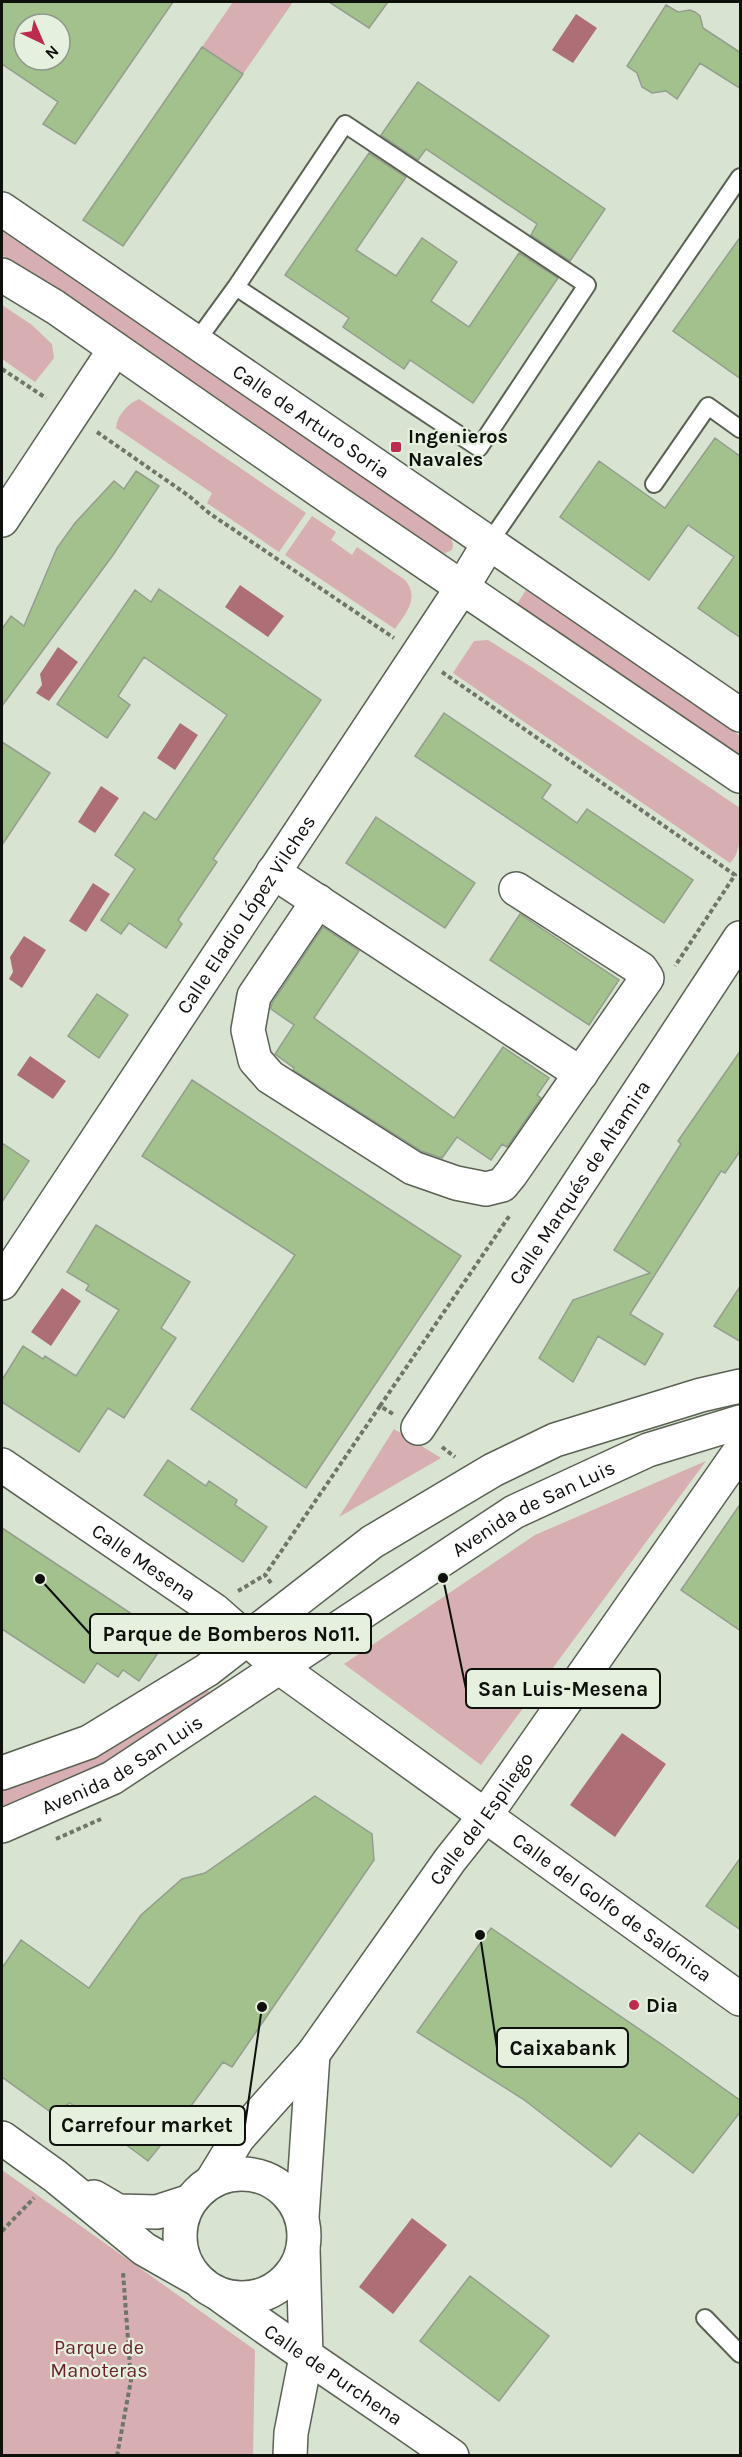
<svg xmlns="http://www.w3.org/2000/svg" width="742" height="2457" font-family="Karla,sans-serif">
	<rect width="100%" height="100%" fill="#d8e3d1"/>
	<path fill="#d7aeb1" d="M 233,2 L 293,2 L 243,74 L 202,47 Z
		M 2,231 L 451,538 L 453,544 L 452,550 L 443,554 L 66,294 L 2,255 Z
		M 2,305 L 32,325 L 52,344 L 54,358 L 35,382 L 2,359 Z
		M 139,399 L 306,513 L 279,552 L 207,503 L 212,493 L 116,428 C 117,416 127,404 139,399 Z
		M 312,516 L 336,532 L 331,540 L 352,555 L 357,547 L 405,580 C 420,598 406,613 395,629 L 285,555 Z
		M 526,590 L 740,736 L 740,756 L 517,604 Z
		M 488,640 L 533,668 L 740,808 C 741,825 742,853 730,863 L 711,850 L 453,673 L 474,641 Z
		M 394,1429 L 441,1458 L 339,1517 Z
		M 706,1461 L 481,1765 L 344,1664 L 535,1535 Z
		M 205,1686 L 212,1696 L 131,1750 L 72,1781 L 2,1809 L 2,1787 Z
		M 2,2170 L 255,2350 L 253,2455 L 2,2455 Z"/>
	<path fill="#ad6f75" d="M 576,14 L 597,28 L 573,63 L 552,50 Z
		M 240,585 L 284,616 L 268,637 L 225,607 Z
		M 58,647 L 78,662 L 49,701 L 36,693 L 42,685 L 40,674 Z
		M 180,723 L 198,735 L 175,770 L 157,758 Z
		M 101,786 L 119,798 L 95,833 L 78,822 Z
		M 93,883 L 110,894 L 86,932 L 69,921 Z
		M 24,936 L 46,950 L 22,988 L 9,979 L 13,972 L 10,957 Z
		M 30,1056 L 66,1081 L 53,1099 L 17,1075 Z
		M 62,1288 L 81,1301 L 51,1346 L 31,1332 Z
		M 622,1733 L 666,1764 L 615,1837 L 570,1805 Z
		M 412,2218 L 447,2245 L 393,2314 L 359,2287 Z"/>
	<path fill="#a2c18d" stroke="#949e8e" stroke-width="1.5" fill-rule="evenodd" d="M 2,2 L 173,2 L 75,144 L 43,124 L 58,102 L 2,64 ZM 24,24 L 60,24 L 60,60 L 24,60 Z
		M 329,2 L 388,2 L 369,28 Z
		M 666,5 L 678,12 L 690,10 L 695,12 L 700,16 L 703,28 L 741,53 L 741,89 L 700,63 L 677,99 L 666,91 L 652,93 L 642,87 L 637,73 L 627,66 Z
		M 202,47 L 243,74 L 123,246 L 83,220 Z
		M 418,82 L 605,209 L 570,261 L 531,235 L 537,224 L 426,149 L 418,160 L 381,135 Z
		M 369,153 L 406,177 L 356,250 L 396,276 L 422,238 L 457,262 L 431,301 L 469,327 L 519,253 L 558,278 L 473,403 L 410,360 L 404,369 L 343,327 L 349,318 L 285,275 Z
		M 741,236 L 741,379 L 673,331 Z
		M 715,438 L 741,457 L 741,638 L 698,608 L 734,557 L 688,525 L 649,580 L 560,517 L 599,461 L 665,508 Z
		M 136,471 L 159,486 L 113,555 L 2,706 L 2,629 L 11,616 L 24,626 L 57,548 L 75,523 L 114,481 L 124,489 Z
		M 159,589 L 321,700 L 213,859 L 217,862 L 178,920 L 182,924 L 166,948 L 129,923 L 121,934 L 101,920 L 135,869 L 115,855 L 144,812 L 156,820 L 227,715 L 144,657 L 118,696 L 130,705 L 107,738 L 57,704 L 135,590 L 151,602 Z
		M 444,713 L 551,785 L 542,798 L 577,823 L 587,809 L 693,880 L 664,923 L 415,756 Z
		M 2,742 L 50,773 L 2,845 Z
		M 376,817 L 475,883 L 445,928 L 346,863 Z
		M 520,914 L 619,980 L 589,1025 L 490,960 Z
		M 323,927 L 359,951 L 314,1018 L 454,1118 L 503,1047 L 549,1078 L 537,1095 L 541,1098 L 507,1147 L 502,1144 L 491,1160 L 457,1137 L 442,1158 L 421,1151 L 293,1070 L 294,1068 L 275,1054 L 294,1025 L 271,1009 L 272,1003 Z
		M 97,994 L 128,1015 L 99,1058 L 68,1036 Z
		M 741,1050 L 741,1150 L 725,1173 L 721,1171 L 630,1314 L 663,1334 L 645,1365 L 598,1336 L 573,1382 L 539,1358 L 573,1300 L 650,1273 L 614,1250 L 681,1144 L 678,1141 Z
		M 192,1080 L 461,1256 L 306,1488 L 191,1409 L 295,1255 L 142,1156 Z
		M 2,1143 L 29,1161 L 2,1202 Z
		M 96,1225 L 190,1282 L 161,1328 L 176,1338 L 148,1381 L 124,1418 L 108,1408 L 79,1452 L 2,1402 L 2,1380 L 23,1346 L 43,1359 L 45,1356 L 76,1376 L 119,1310 L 86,1290 L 89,1285 L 67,1272 Z
		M 741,1285 L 741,1342 L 714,1326 Z
		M 168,1460 L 206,1486 L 209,1481 L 237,1500 L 235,1505 L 267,1527 L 243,1562 L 144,1495 Z
		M 741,1503 L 741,1631 L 681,1590 Z
		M 2,1528 L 168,1638 L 139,1681 L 123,1670 L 118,1677 L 97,1663 L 84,1683 L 2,1629 Z
		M 315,1796 L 372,1834 L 374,1860 L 232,2067 L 223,2062 L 180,2121 L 148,2161 L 70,2103 L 52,2113 L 2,2077 L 2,1968 L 21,1940 L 89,1988 L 141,1915 L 182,1879 L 205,1873 Z
		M 741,1857 L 741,1930 L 706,1906 Z
		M 491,1928 L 664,2046 L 741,2101 L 741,2111 L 693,2173 L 639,2133 L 611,2167 L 523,2099 L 417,2032 Z
		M 470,2276 L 549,2336 L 499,2401 L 420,2341 Z"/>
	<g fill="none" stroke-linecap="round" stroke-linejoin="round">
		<defs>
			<path id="service" d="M 196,342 L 236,287 L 479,448 L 587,285 L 345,124 L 236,287
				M 654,484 L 708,406 L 740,429
				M 489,543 L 740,177
				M 705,2318 L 740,2354"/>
			<g id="minor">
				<path d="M 2,520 L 115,349"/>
				<path d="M 273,872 L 581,1074"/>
				<path d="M 318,901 L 254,996 L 248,1030 L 255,1060 L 270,1077 L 413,1168 L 456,1183 L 486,1189 L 502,1185 L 511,1174 L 647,978 L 641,969 L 516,889"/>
				<path id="s1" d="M 2,1283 L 463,586 L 489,543"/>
				<path id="s2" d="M 418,1428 L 740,938"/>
				<path id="s3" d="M 2,1465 L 214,1610 L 280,1668 L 740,1999"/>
				<path d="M 2,2138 L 55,2176 L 144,2249 L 195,2278"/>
				<circle cx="242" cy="2236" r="62"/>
				<path id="s4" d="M 213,2179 L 238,2138 L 313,2054 L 450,1860 L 485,1816 L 740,1451"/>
				<path d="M 94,2197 L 118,2211 L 157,2212 L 188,2202"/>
				<path d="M 302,2217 L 313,2054"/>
				<path id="s5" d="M 217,2293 C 294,2349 374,2401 452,2456"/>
				<path d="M 290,2456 L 291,2433 L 306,2357 L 303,2249"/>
			</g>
			<g id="tertiary">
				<path d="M 2,1773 L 89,1742 L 207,1670 L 372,1542 L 493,1470 L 555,1440 L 701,1395 L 740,1386"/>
				<path id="s6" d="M 2,1826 L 112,1778 L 514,1512 L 648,1450 L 740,1422"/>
			</g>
			<g id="primary">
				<path id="s7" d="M 2,209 L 740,715"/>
				<path d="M 2,275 L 55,307 L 320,491 L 740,776"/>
			</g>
		</defs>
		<use href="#service" stroke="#596253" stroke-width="20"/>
		<use href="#minor" stroke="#596253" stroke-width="36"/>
		<use href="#tertiary" stroke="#596253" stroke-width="36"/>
		<use href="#primary" stroke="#596253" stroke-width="36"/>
		<path stroke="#6e756a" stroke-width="4" stroke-dasharray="4.5 3" stroke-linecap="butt" d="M 2,369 L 46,398
			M 97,432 L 189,496 L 209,513 L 394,638
			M 442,672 L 735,875 L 675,966
			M 380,1406 L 510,1215
			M 442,1447 L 455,1457
			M 271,1583 L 265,1575 L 380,1406 L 393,1414
			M 238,1591 L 265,1575
			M 56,1839 L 101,1819
			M 2,2231 L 34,2198
			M 117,2456 L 131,2380 L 123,2272"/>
		<use href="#service" stroke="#fff" stroke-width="16"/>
		<use href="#minor" stroke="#fff" stroke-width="33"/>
		<use href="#tertiary" stroke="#fff" stroke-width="33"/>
		<use href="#primary" stroke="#fff" stroke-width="33"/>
	</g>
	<g fill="#bd2c4e" stroke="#e5f0de" stroke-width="2">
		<rect x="390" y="441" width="12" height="12" rx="3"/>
		<circle cx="634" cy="2005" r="6"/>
	</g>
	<g text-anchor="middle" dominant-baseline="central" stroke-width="4.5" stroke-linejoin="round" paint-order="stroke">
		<g font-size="20" fill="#0d100b" stroke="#e5f0de">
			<text stroke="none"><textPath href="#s7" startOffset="375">Calle de Arturo Soria</textPath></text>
			<text stroke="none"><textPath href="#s1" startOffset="442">Calle Eladio López Vilches</textPath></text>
			<text stroke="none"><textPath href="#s2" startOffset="294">Calle Marqués de Altamira</textPath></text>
			<text stroke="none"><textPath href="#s6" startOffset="621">Avenida de San Luis</textPath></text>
			<text stroke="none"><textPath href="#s3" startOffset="172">Calle Mesena</textPath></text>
			<text stroke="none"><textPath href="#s6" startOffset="135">Avenida de San Luis</textPath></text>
			<text stroke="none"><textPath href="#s4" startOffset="450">Calle del Espliego</textPath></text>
			<text stroke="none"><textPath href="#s3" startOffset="754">Calle del Golfo de Salónica</textPath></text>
			<text stroke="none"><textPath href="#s5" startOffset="142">Calle de Purchena</textPath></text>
		</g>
		<g font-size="20" font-weight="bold" fill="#0d100b" stroke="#e5f0de" text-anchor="start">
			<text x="408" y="436">Ingenieros<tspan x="408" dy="23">Navales</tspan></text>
			<text x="646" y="2005">Dia</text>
		</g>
		<g font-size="20" fill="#6b1e2e" stroke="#e5f0de">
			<text x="99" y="2347">Parque de<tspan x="99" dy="23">Manoteras</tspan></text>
		</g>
	</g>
	<path fill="none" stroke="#0d100b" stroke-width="2" d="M40 1579L90 1634M443 1578L466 1689M480 1935L497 2048M262 2007L245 2125"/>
	<g fill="#0d100b" stroke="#e5f0de" stroke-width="2">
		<circle cx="40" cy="1579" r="6"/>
		<circle cx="443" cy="1578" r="6"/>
		<circle cx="480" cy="1935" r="6"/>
		<circle cx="262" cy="2007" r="6"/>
	</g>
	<g fill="#e5f0de" stroke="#0d100b" stroke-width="2">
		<rect x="90" y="1614" width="281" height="39" rx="6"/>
		<rect x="466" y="1669" width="194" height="39" rx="6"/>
		<rect x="497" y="2028" width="131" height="39" rx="6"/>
		<rect x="50" y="2106" width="195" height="39" rx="6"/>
	</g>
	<g font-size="21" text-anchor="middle" font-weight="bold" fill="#0d100b">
		<text x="231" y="1641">Parque de Bomberos Nº11.</text>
		<text x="563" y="1696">San Luis-Mesena</text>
		<text x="563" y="2055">Caixabank</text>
		<text x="147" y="2132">Carrefour market</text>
	</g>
	<rect width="742" height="2457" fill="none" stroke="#0d100b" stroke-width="6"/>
	<g transform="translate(42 42) rotate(136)"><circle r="28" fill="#e5f0de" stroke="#8f968a" stroke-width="1.5"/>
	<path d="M0-4.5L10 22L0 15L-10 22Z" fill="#bd2c4e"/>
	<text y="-9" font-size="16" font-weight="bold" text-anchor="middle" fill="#0d100b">N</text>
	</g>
</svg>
